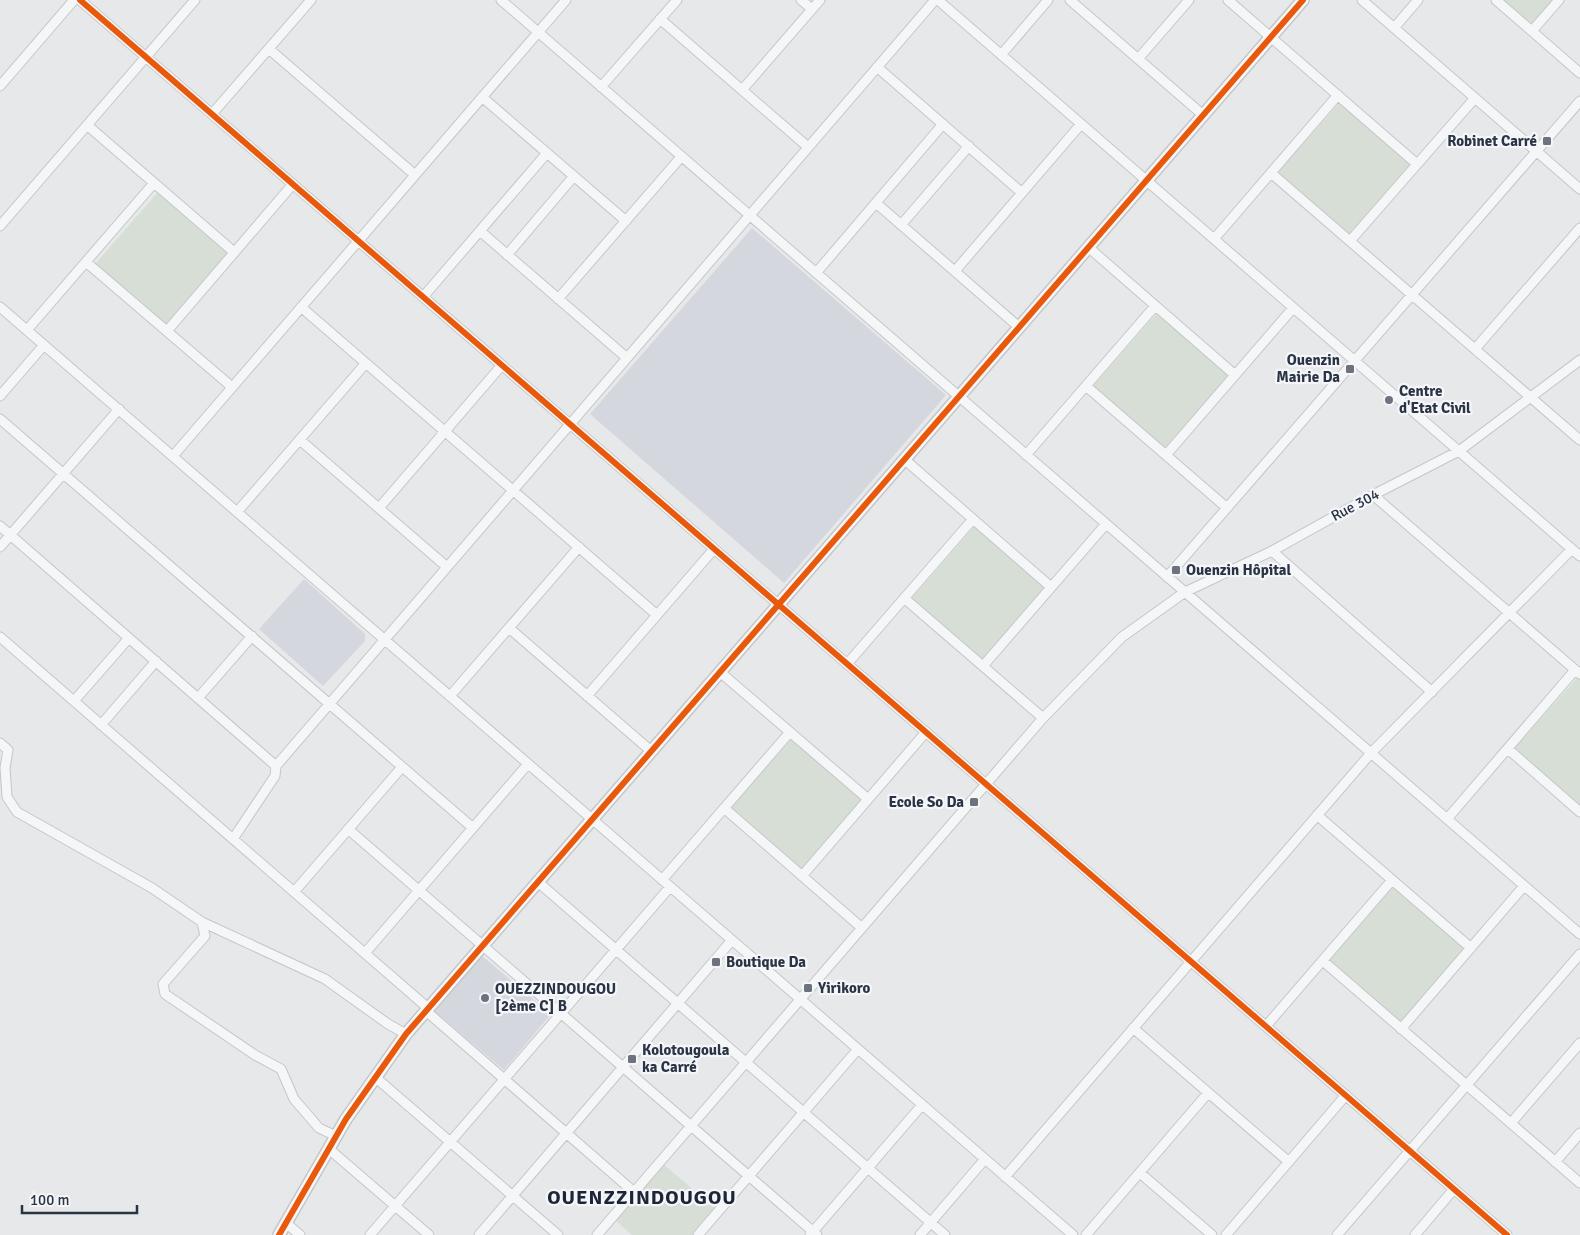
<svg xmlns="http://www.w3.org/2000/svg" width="1580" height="1235" font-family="Signika,sans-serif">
	<rect width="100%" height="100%" fill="#e6e8ea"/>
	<path fill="#d4d7dd" d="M 752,228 L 946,395 L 784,583 L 590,414 Z
		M 304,579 L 365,634 L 365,641 L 323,686 L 259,629 Z
		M 481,955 L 551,1014 L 504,1070 L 434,1011 Z"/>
	<path fill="#d6ded6" d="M 1500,0 L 1553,0 L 1530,26 Z
		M 1341,101 L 1412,164 L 1348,237 L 1276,175 Z
		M 159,191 L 230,254 L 166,327 L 95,264 Z
		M 1157,313 L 1229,376 L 1164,449 L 1093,386 Z
		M 975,526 L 1046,588 L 982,662 L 911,599 Z
		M 1579,676 L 1580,677 L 1580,807 L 1514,749 Z
		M 793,737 L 864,800 L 800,873 L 729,810 Z
		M 1393,885 L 1465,948 L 1400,1022 L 1329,959 Z
		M 662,1163 L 717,1210 L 695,1235 L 632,1235 L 614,1219 Z"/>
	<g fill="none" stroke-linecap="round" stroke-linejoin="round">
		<defs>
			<path id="street" d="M 80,0 L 1507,1235
				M 501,0 L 1580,934
				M 801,0 L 812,9
				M 938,0 L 1580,556
				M 1070,0 L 1203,115
				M 1228,0 L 1417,164
				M 1362,0 L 1580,189
				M 1496,0 L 1580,73
				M 660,19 L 808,147
				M 1394,28 L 1418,0
				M 1532,31 L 1559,0
				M 269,49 L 415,175
				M 1001,55 L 1048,0
				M 1138,59 L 1189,0
				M 877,67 L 1022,193
				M 0,86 L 74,0
				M 601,87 L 677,0
				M 742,90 L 820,0
				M 482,97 L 626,221
				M 212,114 L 311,0
				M 87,125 L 234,252
				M 1271,173 L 1580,440
				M 876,203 L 1019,327
				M 901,225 L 969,146
				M 0,226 L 195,0
				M 480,231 L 627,358
				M 1214,239 L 1338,95
				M 1350,241 L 1475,98
				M 1088,247 L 1235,375
				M 507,255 L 574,176
				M 86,262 L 232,387
				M 955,271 L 1081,124
				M 816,273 L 943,124
				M 423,297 L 547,153
				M 558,299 L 681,157
				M 0,307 L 1073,1235
				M 301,307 L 657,615
				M 27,330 L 154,183
				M 167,331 L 293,184
				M 1475,349 L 1580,228
				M 1086,386 L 1227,508
				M 0,396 L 44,345
				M 0,419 L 473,828
				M 300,440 L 447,567
				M 1026,455 L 1155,306
				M 1166,455 L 1293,308
				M 173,456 L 566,0
				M 904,459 L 1051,587
				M 1373,495 L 1580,674
				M 379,508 L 502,365
				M 237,512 L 366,363
				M 0,526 L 276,766
				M 0,547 L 119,409
				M 1272,551 L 1432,692
				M 1167,577 L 1580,101
				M 904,598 L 1043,718
				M 509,628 L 651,751
				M 0,637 L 428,1008
				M 847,664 L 973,519
				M 983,666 L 1106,524
				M 720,672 L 868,799
				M 450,696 L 579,547
				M 587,696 L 714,549
				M 198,698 L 252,636
				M 74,701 L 129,638
				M 101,725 L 156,661
				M 0,743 L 8,750 L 5,768 L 7,797 L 17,812 L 152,888 L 202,922 L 325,979 L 388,1024 L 406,1034
				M 1508,749 L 1580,812
				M 724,808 L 862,928
				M 1317,815 L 1471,948
				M 1447,819 L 1575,670
				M 348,829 L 817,1235
				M 233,839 L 275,776 L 276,766 L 935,0
				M 802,876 L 926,732
				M 662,880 L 790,732
				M 538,882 L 945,1235
				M 294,892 L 402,767
				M 202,922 L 205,936 L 163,984 L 165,994 L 255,1055 L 281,1069 L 294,1099 L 319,1128 L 336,1136
				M 365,953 L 528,764
				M 1323,961 L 1580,1183
				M 426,1011 L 634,1192
				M 1266,1026 L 1392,880
				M 1133,1028 L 1289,1162
				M 1401,1029 L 1524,886
				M 375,1077 L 558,1235
				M 1511,1123 L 1580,1043
				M 329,1149 L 429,1235
				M 1555,1162 L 1580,1133
				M 1140,1173 L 1212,1235
				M 1005,1177 L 1371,753 L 1572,549
				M 286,1223 L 300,1235
				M 370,1235 L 670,887
				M 479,1235 L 732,940
				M 597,1235 L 1043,718 L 1122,637 L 1185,592 L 1272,551 L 1373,495 L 1459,451 L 1580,360
				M 698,1235 L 858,1049
				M 810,1235 L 922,1105
				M 920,1235 L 985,1159
				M 1086,1235 L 1208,1093
				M 1226,1235 L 1346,1095
				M 1337,1235 L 1580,954
				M 1415,1235 L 1454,1189"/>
			<path id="secondary" d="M 279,1235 L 346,1119 L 406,1034 L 1303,0"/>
		</defs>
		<use href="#street" stroke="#c4c6c8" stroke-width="11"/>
		<use href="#secondary" stroke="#c4c6c8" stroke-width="14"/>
		<use href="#street" stroke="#f5f6f7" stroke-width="9"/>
		<use href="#secondary" stroke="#f8f8f8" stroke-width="11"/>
		<defs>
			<path id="cycleway" d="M 80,0 L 1507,1235
				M 279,1235 L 346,1119 L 406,1034 L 1303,0"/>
		</defs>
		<use href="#cycleway" stroke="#f4f6f9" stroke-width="9"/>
		<use href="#cycleway" stroke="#e8590c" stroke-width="6"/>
	</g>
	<g fill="#6c737f" stroke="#f4f6f9" stroke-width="2">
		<rect x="1542" y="136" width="10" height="10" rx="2.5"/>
		<rect x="1345" y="364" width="10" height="10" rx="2.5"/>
		<circle cx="1389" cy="400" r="5"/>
		<rect x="1171" y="565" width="10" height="10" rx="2.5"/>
		<rect x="969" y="797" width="10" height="10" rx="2.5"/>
		<rect x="711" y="957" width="10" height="10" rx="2.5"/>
		<rect x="803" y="983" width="10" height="10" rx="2.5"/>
		<circle cx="485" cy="998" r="5"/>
		<rect x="627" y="1054" width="10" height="10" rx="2.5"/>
	</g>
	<g text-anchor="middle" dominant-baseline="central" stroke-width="4.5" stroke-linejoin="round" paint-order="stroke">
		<g font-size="15" font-weight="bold" fill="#2b3445" stroke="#f4f6f9" text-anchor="start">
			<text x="1537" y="141" text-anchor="end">Robinet Carré</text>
			<text x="1340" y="360" text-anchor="end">Ouenzin<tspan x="1340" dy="17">Mairie Da</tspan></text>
			<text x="1399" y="391">Centre<tspan x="1399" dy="17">d'Etat Civil</tspan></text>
			<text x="1186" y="570">Ouenzin Hôpital</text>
			<text x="964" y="802" text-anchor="end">Ecole So Da</text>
			<text x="726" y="962">Boutique Da</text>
			<text x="818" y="988">Yirikoro</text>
			<text x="495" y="989">OUEZZINDOUGOU<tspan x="495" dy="17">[2ème C] B</tspan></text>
			<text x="642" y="1050">Kolotougoula<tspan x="642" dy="17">ka Carré</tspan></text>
		</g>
		<g font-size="15" fill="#2b3445" stroke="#f4f6f9">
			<text transform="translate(1355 505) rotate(-28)">Rue 304</text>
		</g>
		<g font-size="20" font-weight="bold" letter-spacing="1" fill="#1d2536" stroke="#f4f6f9">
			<text x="642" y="1197">OUENZZINDOUGOU</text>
		</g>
	</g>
	<path d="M22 1205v8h115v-8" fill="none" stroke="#2b3445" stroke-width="2.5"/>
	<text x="30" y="1205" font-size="15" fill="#2b3445" stroke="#f4f6f9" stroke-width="4" paint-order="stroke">100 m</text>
</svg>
